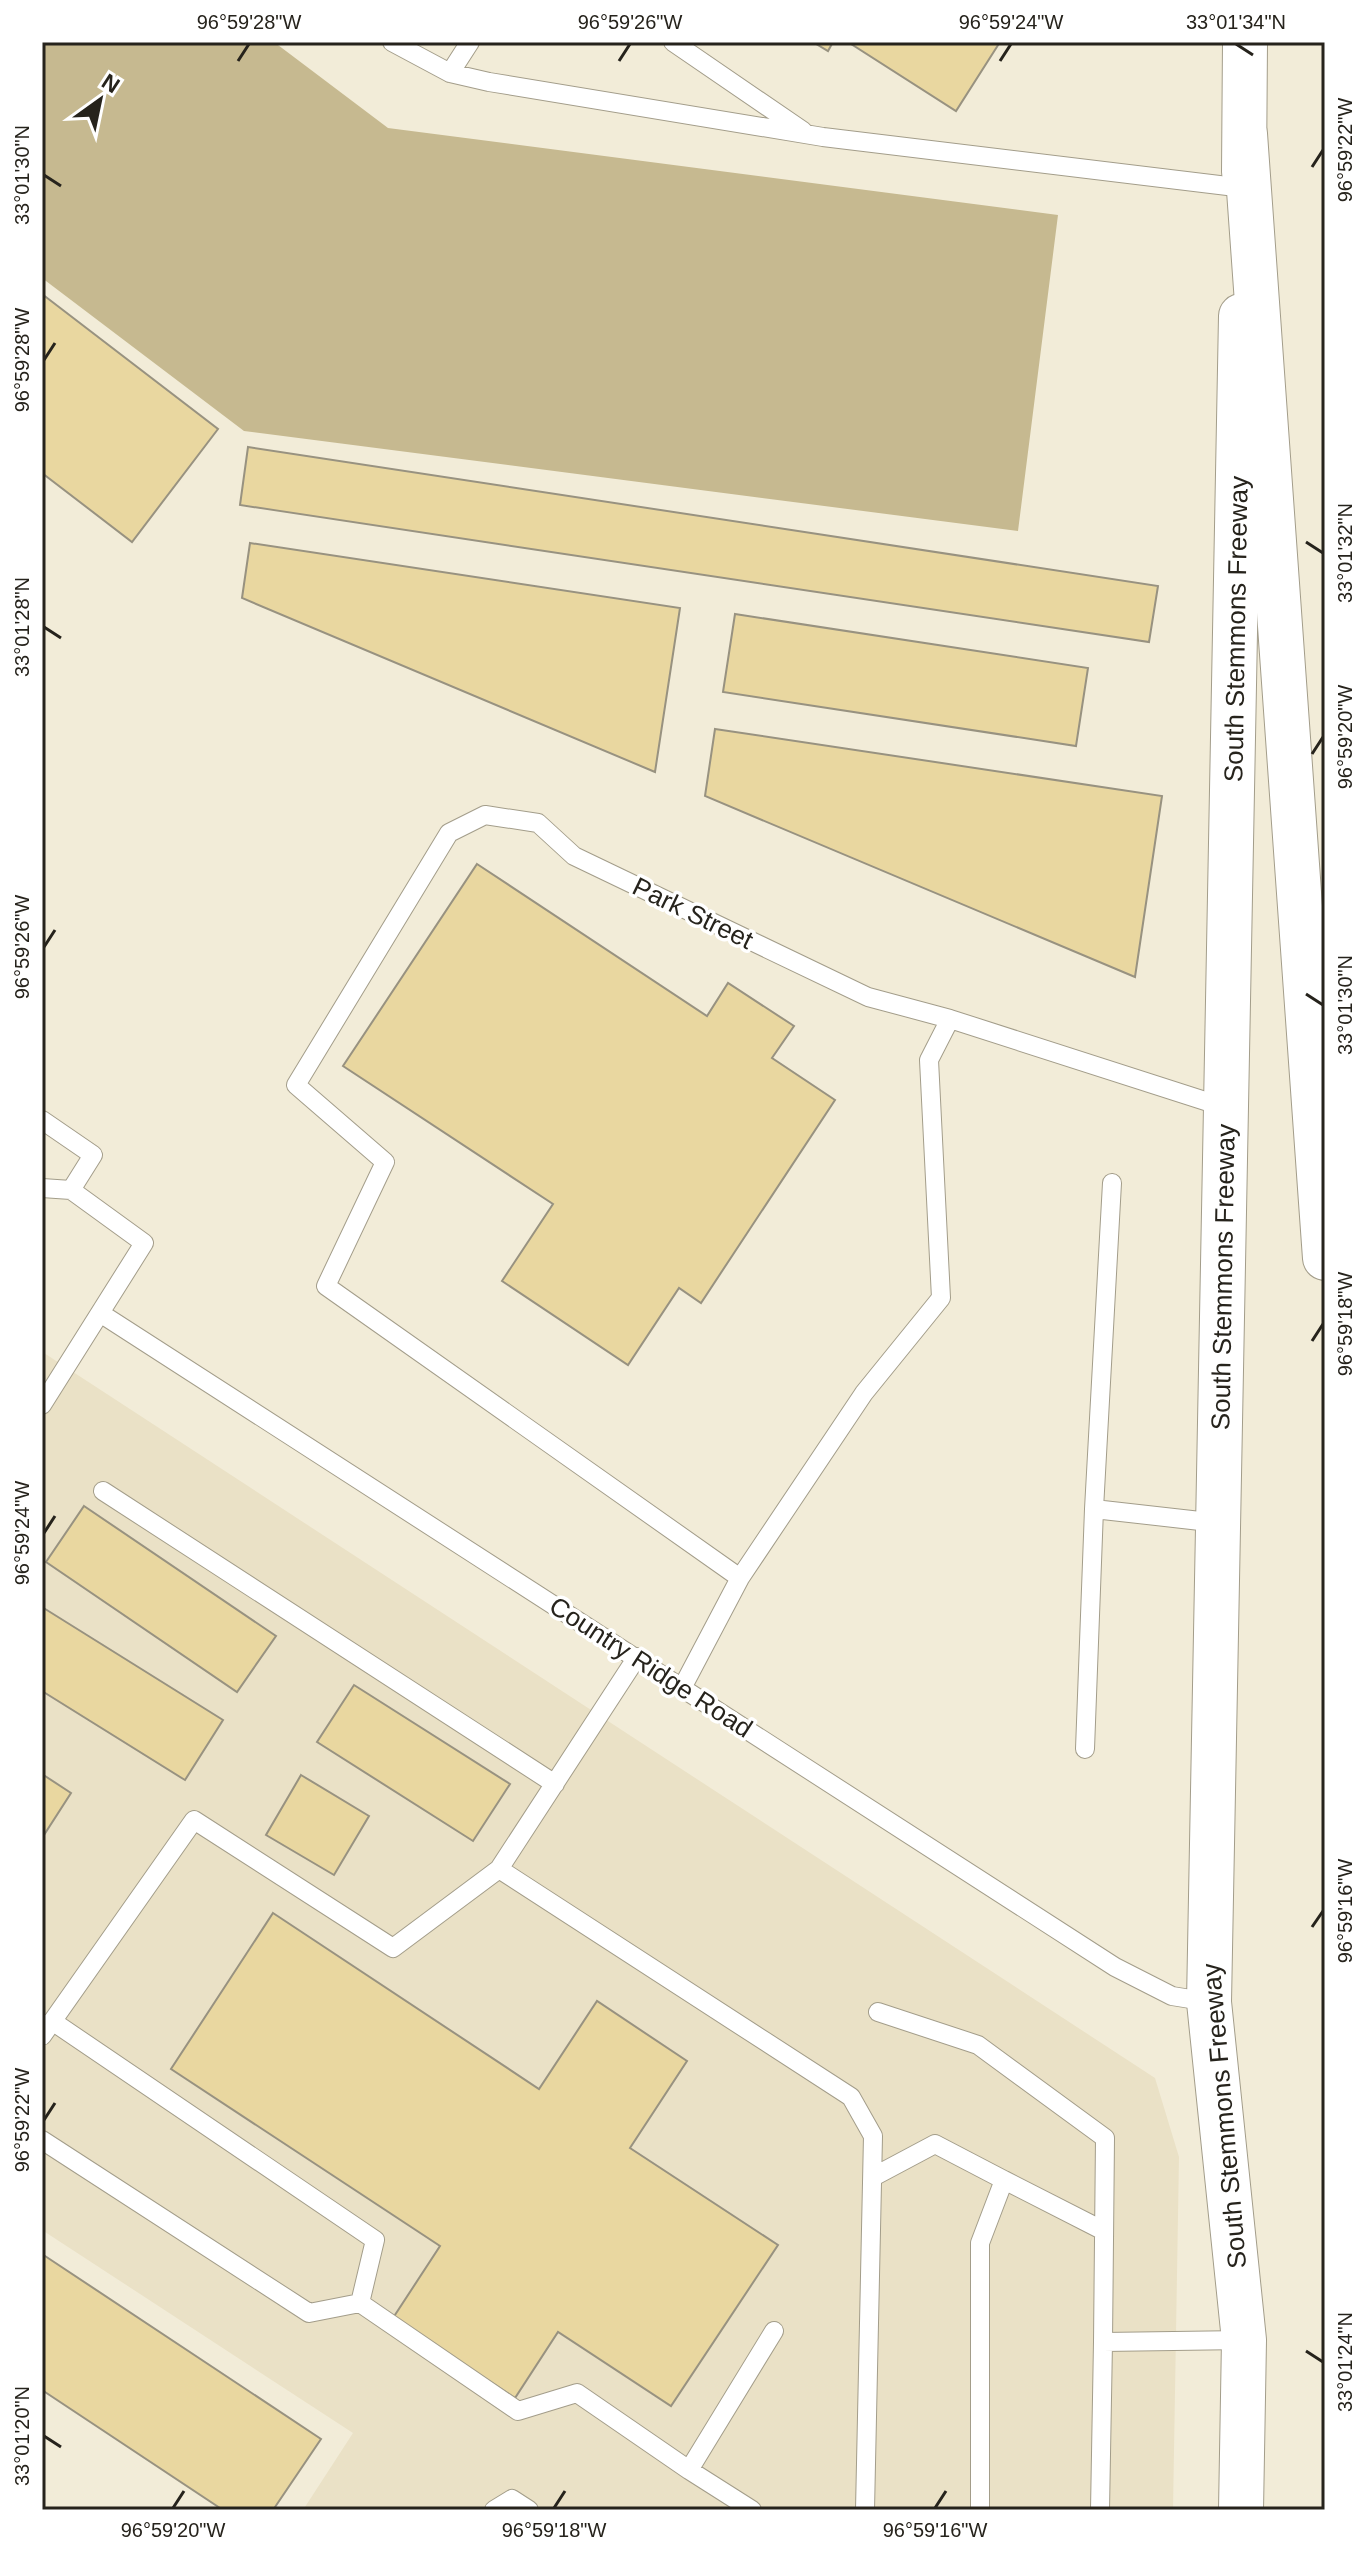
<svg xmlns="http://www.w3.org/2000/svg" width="1367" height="2552" font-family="Arial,sans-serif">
	<rect width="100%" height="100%" fill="#f2ecd8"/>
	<path fill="#eae1c6" d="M 44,1353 L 1155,2078 L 1179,2157 L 1173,2510 L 303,2510 L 353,2433 L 42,2230 Z"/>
	<path fill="#c6b990" d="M 42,42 L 274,42 L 388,128 L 1058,215 L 1018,531 L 244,431 L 42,278 Z"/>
	<path fill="#e9d7a0" stroke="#989280" stroke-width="2" d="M 813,42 L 833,42 L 828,51 Z
		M 848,42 L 1000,42 L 956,111 Z
		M 42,294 L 218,429 L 132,542 L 42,473 Z
		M 248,447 L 1158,586 L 1149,642 L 240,505 Z
		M 250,543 L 680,608 L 655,772 L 242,598 Z
		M 735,614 L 1088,668 L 1076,746 L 723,692 Z
		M 715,729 L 1162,796 L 1135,977 L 705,796 Z
		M 477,864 L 707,1016 L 728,983 L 794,1026 L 772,1058 L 835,1100 L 701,1303 L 679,1288 L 628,1365 L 502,1281 L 553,1204 L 343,1066 Z
		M 84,1506 L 276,1636 L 237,1692 L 46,1562 Z
		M 42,1607 L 223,1720 L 185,1780 L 42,1691 Z
		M 354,1685 L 510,1784 L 473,1841 L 317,1742 Z
		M 42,1774 L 71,1793 L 42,1838 Z
		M 301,1775 L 369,1816 L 334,1875 L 266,1835 Z
		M 273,1913 L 539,2089 L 597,2001 L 687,2061 L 630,2148 L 778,2245 L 671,2406 L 558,2332 L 515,2398 L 393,2318 L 440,2246 L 171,2069 Z
		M 42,2254 L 321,2439 L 273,2510 L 223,2510 L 42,2390 Z"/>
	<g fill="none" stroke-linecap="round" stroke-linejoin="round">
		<defs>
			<path id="service" d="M 392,42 L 450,73 L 489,82 L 823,137 L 1244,188
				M 673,42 L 803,131
				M 450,73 L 470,42
				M 42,1120 L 93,1155 L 71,1190
				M 42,1188 L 71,1190 L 144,1243 L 42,1405
				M 100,1313 L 1115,1967 L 1172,1996 L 1209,2002
				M 103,1491 L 555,1784
				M 1094,1509 L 1112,1183
				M 740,1578 L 326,1286 L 385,1162 L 296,1085 L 449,833 L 485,815 L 538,823 L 574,856 L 868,997 L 950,1019 L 1227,1108
				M 637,1657 L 499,1869 L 851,2097 L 873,2136 L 865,2510
				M 682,1688 L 740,1578 L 864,1393 L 941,1298 L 929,1060 L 950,1019
				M 1085,1749 L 1094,1509 L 1218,1523
				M 878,2012 L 978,2045 L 1105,2138 L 1103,2342
				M 52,2021 L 375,2240 L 360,2303
				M 42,2036 L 194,1820 L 393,1948 L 499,1869
				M 42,2140 L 309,2313 L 360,2303 L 518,2411 L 577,2393 L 689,2470 L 752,2510
				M 873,2177 L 935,2144 L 1004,2180
				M 689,2470 L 774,2331
				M 494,2510 L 512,2499 L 529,2510
				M 980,2510 L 980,2243 L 1004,2180 L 1104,2231
				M 1100,2510 L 1103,2342 L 1244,2340"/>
			<path id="secondary" d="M 1244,172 L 1245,42
				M 1241,2510 L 1244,2340 L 1209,2002 L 1241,316"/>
			<path id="motorway" d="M 1245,134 L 1325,1258"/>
		</defs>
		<use href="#service" stroke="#a39d8a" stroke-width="20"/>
		<use href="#secondary" stroke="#a39d8a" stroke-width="46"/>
		<use href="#motorway" stroke="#a39d8a" stroke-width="46"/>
		<use href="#service" stroke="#fff" stroke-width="18"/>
		<use href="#secondary" stroke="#fff" stroke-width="44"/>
		<use href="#motorway" stroke="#fff" stroke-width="44"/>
	</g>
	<path fill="none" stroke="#26231c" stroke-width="3" d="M 1236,44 L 1253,55M 238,61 L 249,44M 619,61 L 630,44M 1000,61 L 1011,44M 1312,167 L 1323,150M 44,175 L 61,186M 44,360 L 55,343M 1306,542 L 1323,553M 44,627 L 61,638M 1312,754 L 1323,737M 44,947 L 55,930M 1306,994 L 1323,1005M 1312,1341 L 1323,1324M 44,1533 L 55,1516M 1312,1927 L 1323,1911M 44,2120 L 55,2103M 1306,2351 L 1323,2362M 44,2436 L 61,2447M 173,2508 L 184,2491M 554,2508 L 565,2491M 935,2508 L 946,2491"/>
	<g text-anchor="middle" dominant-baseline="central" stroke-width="7" stroke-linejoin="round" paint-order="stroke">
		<g font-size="26" fill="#26231c" stroke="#fff">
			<text transform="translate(1236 629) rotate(-89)">South Stemmons Freeway</text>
			<text transform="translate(693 913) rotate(26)">Park Street</text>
			<text transform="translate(1223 1277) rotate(-89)">South Stemmons Freeway</text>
			<text transform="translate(651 1667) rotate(33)">Country Ridge Road</text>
			<text transform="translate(1224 2116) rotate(-95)">South Stemmons Freeway</text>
		</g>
	</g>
	<rect width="1367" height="2552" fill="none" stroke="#ffffff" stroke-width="88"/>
	<g transform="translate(100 100) rotate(33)" stroke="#ffffff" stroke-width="6" paint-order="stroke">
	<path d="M0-6L14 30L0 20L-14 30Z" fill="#26231c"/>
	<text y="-12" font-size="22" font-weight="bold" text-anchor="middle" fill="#26231c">N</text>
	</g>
	<rect x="44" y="44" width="1279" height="2464" fill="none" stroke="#26231c" stroke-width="3"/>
	<g font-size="20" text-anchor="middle" fill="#26231c">
		<text x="249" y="29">96°59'28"W</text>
		<text x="630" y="29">96°59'26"W</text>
		<text x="1011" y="29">96°59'24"W</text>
		<text x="1236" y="29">33°01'34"N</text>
		<text transform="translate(1345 150) rotate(-90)" y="7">96°59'22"W</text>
		<text transform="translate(22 175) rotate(-90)" y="7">33°01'30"N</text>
		<text transform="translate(22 360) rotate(-90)" y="7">96°59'28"W</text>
		<text transform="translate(1345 553) rotate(-90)" y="7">33°01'32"N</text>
		<text transform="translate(22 627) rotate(-90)" y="7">33°01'28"N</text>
		<text transform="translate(1345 737) rotate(-90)" y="7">96°59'20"W</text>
		<text transform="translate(22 947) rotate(-90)" y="7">96°59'26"W</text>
		<text transform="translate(1345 1005) rotate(-90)" y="7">33°01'30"N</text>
		<text transform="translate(1345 1324) rotate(-90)" y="7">96°59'18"W</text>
		<text transform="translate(22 1533) rotate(-90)" y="7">96°59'24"W</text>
		<text transform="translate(1345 1911) rotate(-90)" y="7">96°59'16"W</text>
		<text transform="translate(22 2120) rotate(-90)" y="7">96°59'22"W</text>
		<text transform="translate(1345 2362) rotate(-90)" y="7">33°01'24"N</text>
		<text transform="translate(22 2436) rotate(-90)" y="7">33°01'20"N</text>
		<text x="173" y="2537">96°59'20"W</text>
		<text x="554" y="2537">96°59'18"W</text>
		<text x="935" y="2537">96°59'16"W</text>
	</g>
</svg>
